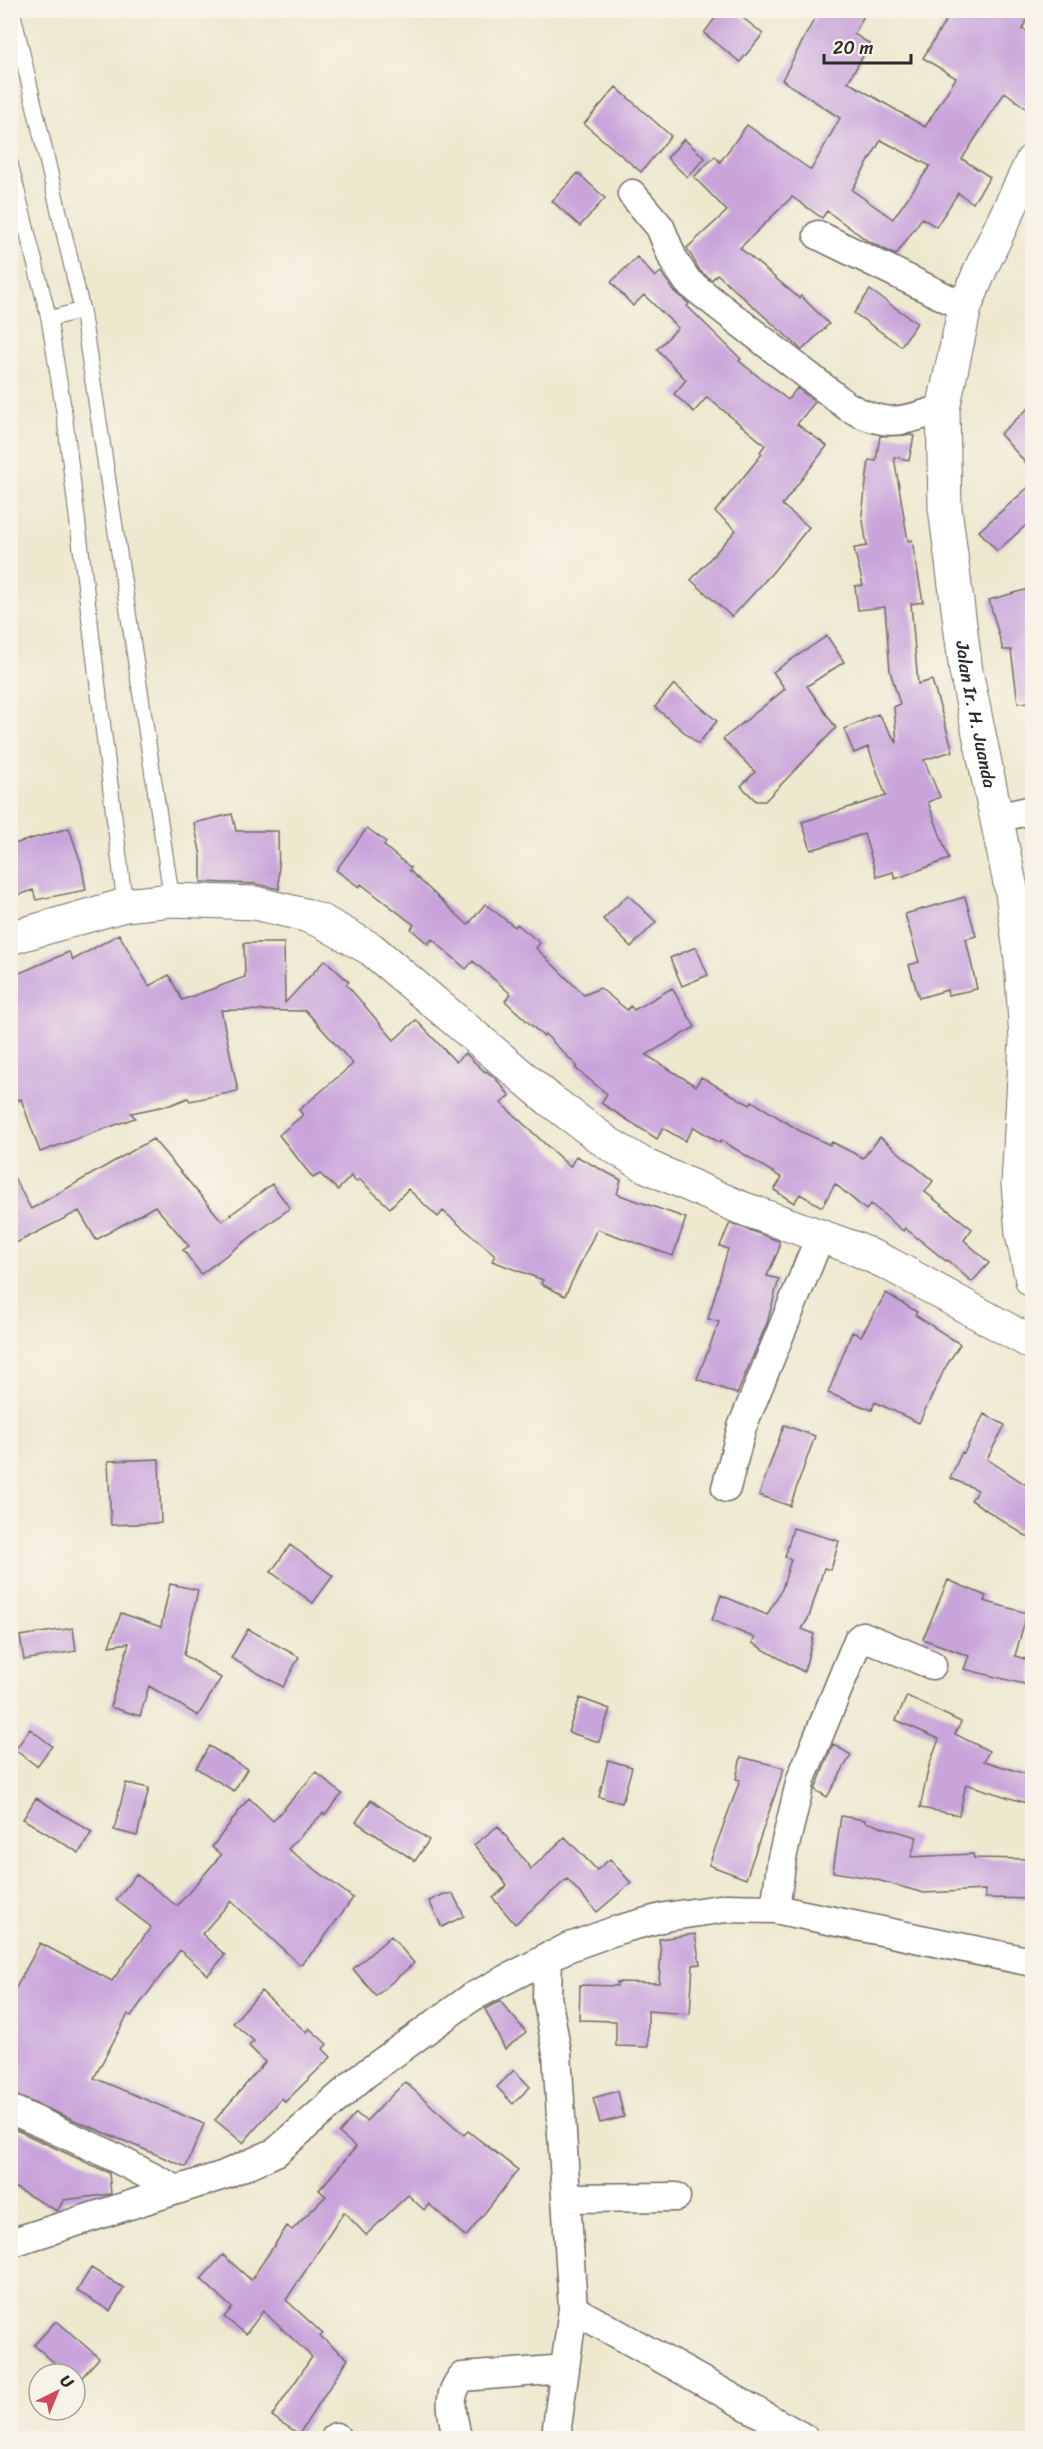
<svg xmlns="http://www.w3.org/2000/svg" width="1043" height="2449" font-family="Sriracha,sans-serif">
	<rect width="100%" height="100%" fill="#f7f3e8"/>
	<filter id="ink" filterUnits="userSpaceOnUse"><feTurbulence type="fractalNoise" baseFrequency=".0167" numOctaves="2"/><feDisplacementMap in="SourceGraphic" scale="12" xChannelSelector="R" yChannelSelector="G"/><feConvolveMatrix kernelMatrix="1 2 1 2 8 2 1 2 1" color-interpolation-filters="sRGB"/></filter>
	<filter id="wash" filterUnits="userSpaceOnUse"><feTurbulence type="fractalNoise" baseFrequency=".008" numOctaves="4" result="noise"/><feDisplacementMap in="SourceGraphic" scale="24" xChannelSelector="R" yChannelSelector="G"/><feGaussianBlur stdDeviation="1.35" result="paint"/><feColorMatrix in="noise" values="0 0 0 0 0 0 0 0 0 0 0 0 0 0 0 0 0 1.4 0 .05"/><feComposite in="paint" operator="in"/></filter>
	<g filter="url(#wash)">
		<rect width="100%" height="100%" fill="#eee8cf"/>
		<g id="blocks">
			<path fill="#c9a4db" fill-rule="evenodd" d="M 721,10 L 733,10 L 763,34 L 740,62 L 704,33 Z
				M 819,10 L 867,10 L 854,34 L 870,44 L 848,82 L 925,127 L 956,78 L 923,58 L 952,10 L 1032,10 L 1022,29 L 1032,33 L 1032,113 L 1005,92 L 962,159 L 990,177 L 973,203 L 958,193 L 936,227 L 922,218 L 896,255 L 868,241 L 827,211 L 822,218 L 792,197 L 740,248 L 799,298 L 801,296 L 829,324 L 802,350 L 717,274 L 712,280 L 700,271 L 687,248 L 727,211 L 694,177 L 715,156 L 720,162 L 747,125 L 811,170 L 840,118 L 782,80 ZM 881,140 L 930,166 L 893,219 L 852,190 Z
				M 616,87 L 671,136 L 641,172 L 584,124 Z
				M 684,139 L 705,158 L 687,177 L 667,158 Z
				M 578,173 L 605,198 L 580,226 L 552,201 Z
				M 637,257 L 655,277 L 661,272 L 674,291 L 689,304 L 687,306 L 741,359 L 739,361 L 788,400 L 797,388 L 815,402 L 797,424 L 827,446 L 782,505 L 809,527 L 772,573 L 732,617 L 691,580 L 736,530 L 715,512 L 762,454 L 760,452 L 765,445 L 707,397 L 694,412 L 674,394 L 686,380 L 657,349 L 678,328 L 644,295 L 633,306 L 611,282 Z
				M 870,290 L 917,323 L 901,346 L 854,313 Z
				M 1032,405 L 1032,470 L 1000,434 Z
				M 910,435 L 914,436 L 909,460 L 894,457 L 908,541 L 912,540 L 923,602 L 911,604 L 918,684 L 932,680 L 953,751 L 924,760 L 940,797 L 928,802 L 949,859 L 895,879 L 893,872 L 877,877 L 864,834 L 811,850 L 802,822 L 886,796 L 868,747 L 854,753 L 844,729 L 878,714 L 897,743 L 894,707 L 900,704 L 890,671 L 885,607 L 858,610 L 855,586 L 863,585 L 854,548 L 867,546 L 862,514 L 869,460 L 876,461 L 880,436 Z
				M 1032,484 L 1032,520 L 997,551 L 979,531 Z
				M 1032,588 L 1032,702 L 1018,703 L 1011,650 L 1003,650 L 989,600 Z
				M 827,636 L 844,662 L 807,686 L 836,728 L 765,801 L 756,801 L 741,786 L 755,772 L 723,739 L 785,689 L 773,672 Z
				M 674,684 L 717,721 L 698,744 L 655,707 Z
				M 232,814 L 236,831 L 278,831 L 279,889 L 256,884 L 201,882 L 201,856 L 194,823 Z
				M 69,828 L 81,863 L 86,890 L 36,900 L 33,890 L 10,898 L 10,845 Z
				M 367,828 L 386,842 L 384,846 L 411,868 L 409,870 L 468,925 L 485,904 L 515,927 L 517,924 L 540,943 L 536,948 L 584,995 L 600,988 L 627,1010 L 630,1006 L 634,1010 L 672,988 L 695,1027 L 646,1055 L 696,1086 L 701,1077 L 750,1105 L 752,1101 L 800,1131 L 830,1145 L 832,1142 L 863,1158 L 880,1137 L 933,1181 L 925,1192 L 972,1229 L 964,1240 L 989,1263 L 972,1282 L 947,1260 L 946,1261 L 905,1228 L 903,1231 L 871,1204 L 866,1210 L 835,1184 L 822,1207 L 800,1194 L 794,1203 L 774,1190 L 782,1178 L 721,1140 L 720,1143 L 694,1127 L 685,1141 L 663,1128 L 657,1139 L 601,1103 L 607,1094 L 575,1068 L 577,1066 L 545,1034 L 543,1036 L 505,1001 L 511,994 L 473,961 L 466,969 L 432,939 L 428,944 L 411,929 L 414,925 L 361,884 L 359,887 L 336,870 Z
				M 628,895 L 656,922 L 631,947 L 603,919 Z
				M 965,897 L 976,936 L 966,939 L 977,989 L 948,995 L 947,990 L 919,998 L 909,965 L 919,962 L 905,914 Z
				M 119,934 L 149,986 L 169,975 L 182,1000 L 245,977 L 244,943 L 284,943 L 285,1003 L 325,960 L 349,982 L 346,984 L 394,1040 L 416,1020 L 456,1062 L 465,1053 L 485,1072 L 486,1071 L 496,1079 L 510,1096 L 501,1103 L 570,1167 L 576,1156 L 621,1180 L 617,1194 L 686,1218 L 673,1256 L 597,1229 L 565,1296 L 541,1284 L 543,1280 L 492,1261 L 495,1255 L 443,1211 L 438,1217 L 408,1189 L 390,1208 L 359,1179 L 356,1182 L 351,1176 L 338,1190 L 320,1174 L 313,1178 L 279,1135 L 303,1115 L 299,1110 L 353,1064 L 306,1011 L 221,1010 L 238,1091 L 190,1101 L 188,1098 L 170,1105 L 131,1113 L 135,1118 L 40,1152 L 21,1099 L 10,1103 L 10,977 L 69,952 L 73,960 Z
				M 696,947 L 708,975 L 682,986 L 670,958 Z
				M 153,1139 L 222,1221 L 272,1184 L 290,1208 L 201,1274 L 183,1250 L 189,1246 L 155,1206 L 96,1240 L 79,1211 L 10,1246 L 10,1170 L 31,1209 Z
				M 730,1223 L 779,1241 L 779,1249 L 767,1276 L 779,1279 L 767,1323 L 737,1394 L 697,1379 L 719,1322 L 708,1319 L 728,1249 L 720,1246 Z
				M 886,1293 L 917,1312 L 915,1315 L 960,1344 L 945,1368 L 919,1423 L 875,1402 L 872,1410 L 828,1393 L 852,1332 L 861,1336 Z
				M 984,1414 L 1005,1425 L 987,1459 L 1032,1489 L 1032,1540 L 971,1500 L 978,1490 L 950,1478 L 962,1452 L 964,1453 Z
				M 784,1425 L 815,1436 L 790,1506 L 759,1495 Z
				M 159,1459 L 161,1523 L 111,1525 L 108,1461 Z
				M 793,1528 L 839,1541 L 831,1570 L 824,1568 L 809,1617 L 802,1629 L 814,1634 L 804,1672 L 752,1643 L 755,1638 L 712,1620 L 721,1595 L 767,1615 L 782,1589 L 791,1559 L 785,1557 Z
				M 290,1545 L 333,1576 L 313,1603 L 271,1572 Z
				M 948,1580 L 986,1596 L 984,1601 L 1027,1613 L 1015,1656 L 1032,1661 L 1032,1686 L 964,1669 L 969,1656 L 923,1639 Z
				M 170,1584 L 198,1590 L 184,1655 L 221,1678 L 198,1716 L 149,1686 L 140,1716 L 110,1707 L 129,1643 L 109,1646 L 121,1613 L 161,1627 Z
				M 73,1628 L 76,1651 L 24,1660 L 20,1636 Z
				M 248,1629 L 299,1657 L 283,1687 L 231,1658 Z
				M 907,1696 L 961,1722 L 955,1734 L 989,1751 L 984,1761 L 1032,1776 L 1026,1803 L 966,1784 L 959,1815 L 920,1808 L 929,1766 L 939,1739 L 896,1720 Z
				M 580,1698 L 610,1709 L 599,1742 L 568,1732 Z
				M 30,1729 L 52,1746 L 37,1766 L 15,1750 Z
				M 833,1744 L 851,1755 L 827,1797 L 815,1790 Z
				M 209,1746 L 247,1769 L 234,1791 L 196,1768 Z
				M 741,1757 L 784,1768 L 746,1879 L 709,1865 L 740,1780 L 736,1779 Z
				M 608,1760 L 632,1767 L 622,1803 L 599,1797 Z
				M 316,1772 L 342,1794 L 325,1815 L 323,1813 L 288,1849 L 353,1898 L 318,1946 L 300,1965 L 231,1901 L 202,1934 L 225,1955 L 208,1975 L 180,1950 L 131,2016 L 128,2014 L 94,2078 L 204,2124 L 186,2167 L 10,2093 L 10,1999 L 40,1943 L 112,1981 L 151,1927 L 116,1900 L 136,1874 L 177,1906 L 221,1855 L 212,1847 L 249,1798 L 273,1821 Z
				M 126,1783 L 149,1788 L 137,1836 L 114,1830 Z
				M 36,1798 L 92,1832 L 79,1853 L 23,1819 Z
				M 371,1800 L 429,1840 L 415,1861 L 356,1822 Z
				M 841,1816 L 865,1820 L 865,1822 L 917,1837 L 911,1857 L 973,1854 L 974,1858 L 1032,1859 L 1032,1899 L 985,1898 L 985,1890 L 924,1893 L 870,1878 L 833,1872 Z
				M 498,1826 L 531,1869 L 565,1837 L 597,1870 L 610,1859 L 631,1883 L 597,1912 L 567,1879 L 515,1924 L 493,1898 L 507,1885 L 474,1845 Z
				M 444,1894 L 453,1894 L 464,1916 L 442,1927 L 429,1901 Z
				M 695,1934 L 700,1964 L 693,1965 L 690,2014 L 648,2011 L 648,2047 L 616,2046 L 616,2021 L 579,2020 L 580,1985 L 617,1986 L 617,1982 L 659,1983 L 661,1951 L 659,1939 Z
				M 391,1936 L 414,1963 L 376,1996 L 353,1969 Z
				M 261,1991 L 306,2032 L 309,2028 L 327,2044 L 323,2049 L 331,2057 L 285,2102 L 282,2098 L 243,2143 L 215,2120 L 265,2062 L 249,2046 L 254,2041 L 233,2023 Z
				M 500,2001 L 526,2032 L 505,2049 L 485,2009 Z
				M 514,2070 L 530,2087 L 513,2104 L 497,2087 Z
				M 405,2082 L 464,2135 L 468,2131 L 518,2170 L 466,2237 L 429,2204 L 424,2210 L 408,2195 L 366,2235 L 344,2212 L 286,2300 L 323,2334 L 320,2336 L 348,2359 L 299,2434 L 272,2416 L 312,2357 L 263,2311 L 246,2334 L 224,2317 L 232,2308 L 201,2279 L 223,2255 L 251,2280 L 287,2226 L 292,2230 L 326,2196 L 319,2190 L 356,2147 L 339,2133 L 356,2113 L 366,2121 Z
				M 618,2091 L 624,2117 L 600,2123 L 593,2098 Z
				M 10,2127 L 109,2173 L 111,2194 L 64,2200 L 57,2211 L 10,2185 Z
				M 91,2268 L 124,2288 L 110,2311 L 77,2291 Z
				M 55,2322 L 58,2322 L 99,2358 L 77,2383 L 75,2374 L 67,2374 L 34,2345 Z"/>
		</g>
	</g>
	<g filter="url(#ink)">
		<use href="#blocks" fill-opacity="0" stroke="#6f6d64" stroke-width="1.5"/>
		<g fill="none" stroke-linecap="round" stroke-linejoin="round">
			<defs>
				<path id="service" d="M 12,10 L 82,310 L 172,900
					M 10,163 L 49,319 L 64,412 L 125,905
					M 49,319 L 82,310"/>
				<path id="minor" d="M 632,194 L 660,227 L 674,261 L 688,282 L 847,406 C 887,429 901,421 943,409
					M 818,235 L 965,307
					M 997,818 L 1032,810
					M 726,1488 L 742,1427 L 821,1234
					M 775,1909 L 782,1858 L 801,1779 L 858,1640 L 863,1636 L 932,1665
					M 548,1956 L 547,1997 L 557,2053 L 573,2309 L 557,2427 L 558,2438
					M 10,2109 L 102,2151 L 175,2189
					M 566,2198 L 676,2197
					M 10,2243 L 224,2175 L 276,2152 L 364,2075 L 472,1997 L 567,1948 L 617,1930 L 665,1917 L 726,1908 L 775,1909 L 1032,1962
					M 573,2309 L 804,2438
					M 336,2437 L 336,2438
					M 457,2438 C 453,2414 445,2398 462,2377 L 565,2369"/>
				<g id="tertiary">
					<path id="s1" d="M 1032,161 L 982,266 L 965,307 L 943,409 L 945,508 L 966,671 L 1012,893 L 1021,959 L 1026,1041 L 1018,1184 L 1022,1234 L 1032,1280"/>
					<path d="M 10,938 L 125,905 L 172,900 L 255,903 L 305,915 L 323,922 L 371,949 L 550,1100 L 609,1144 L 646,1166 L 739,1207 L 854,1248 L 889,1264 L 1032,1343"/>
				</g>
			</defs>
			<use href="#service" stroke="#6f6d64" stroke-width="17"/>
			<use href="#minor" stroke="#6f6d64" stroke-width="31"/>
			<use href="#tertiary" stroke="#6f6d64" stroke-width="35"/>
			<use href="#service" stroke="#fff" stroke-width="15"/>
			<use href="#minor" stroke="#fff" stroke-width="28"/>
			<use href="#tertiary" stroke="#fff" stroke-width="33"/>
		</g>
	</g>
	<g text-anchor="middle" dominant-baseline="central" stroke-width="6" stroke-linejoin="round" paint-order="stroke">
		<g font-size="18" fill="#2b2b2b" stroke="#f7f3e8">
			<text stroke="none"><textPath href="#s1" startOffset="573">Jalan Ir. H. Juanda</textPath></text>
		</g>
	</g>
	<rect width="1043" height="2449" fill="none" stroke="#f7f3e8" stroke-width="36"/>
	<g transform="translate(57 2392) rotate(43)"><circle r="28" fill="#f7f3e8" stroke="#a5a39c" stroke-width="1.5"/>
	<path d="M0-4.5L10 22L0 15L-10 22Z" fill="#d1495b"/>
	<text y="-9" font-size="16" font-weight="bold" text-anchor="middle" fill="#2b2b2b">U</text>
	</g>
	<path d="M824 54v9h87v-9" fill="none" stroke="#2b2b2b" stroke-width="3"/>
	<text x="833" y="54" font-size="18" fill="#2b2b2b" stroke="#f7f3e8" stroke-width="4.5" paint-order="stroke">20 m</text>
</svg>
